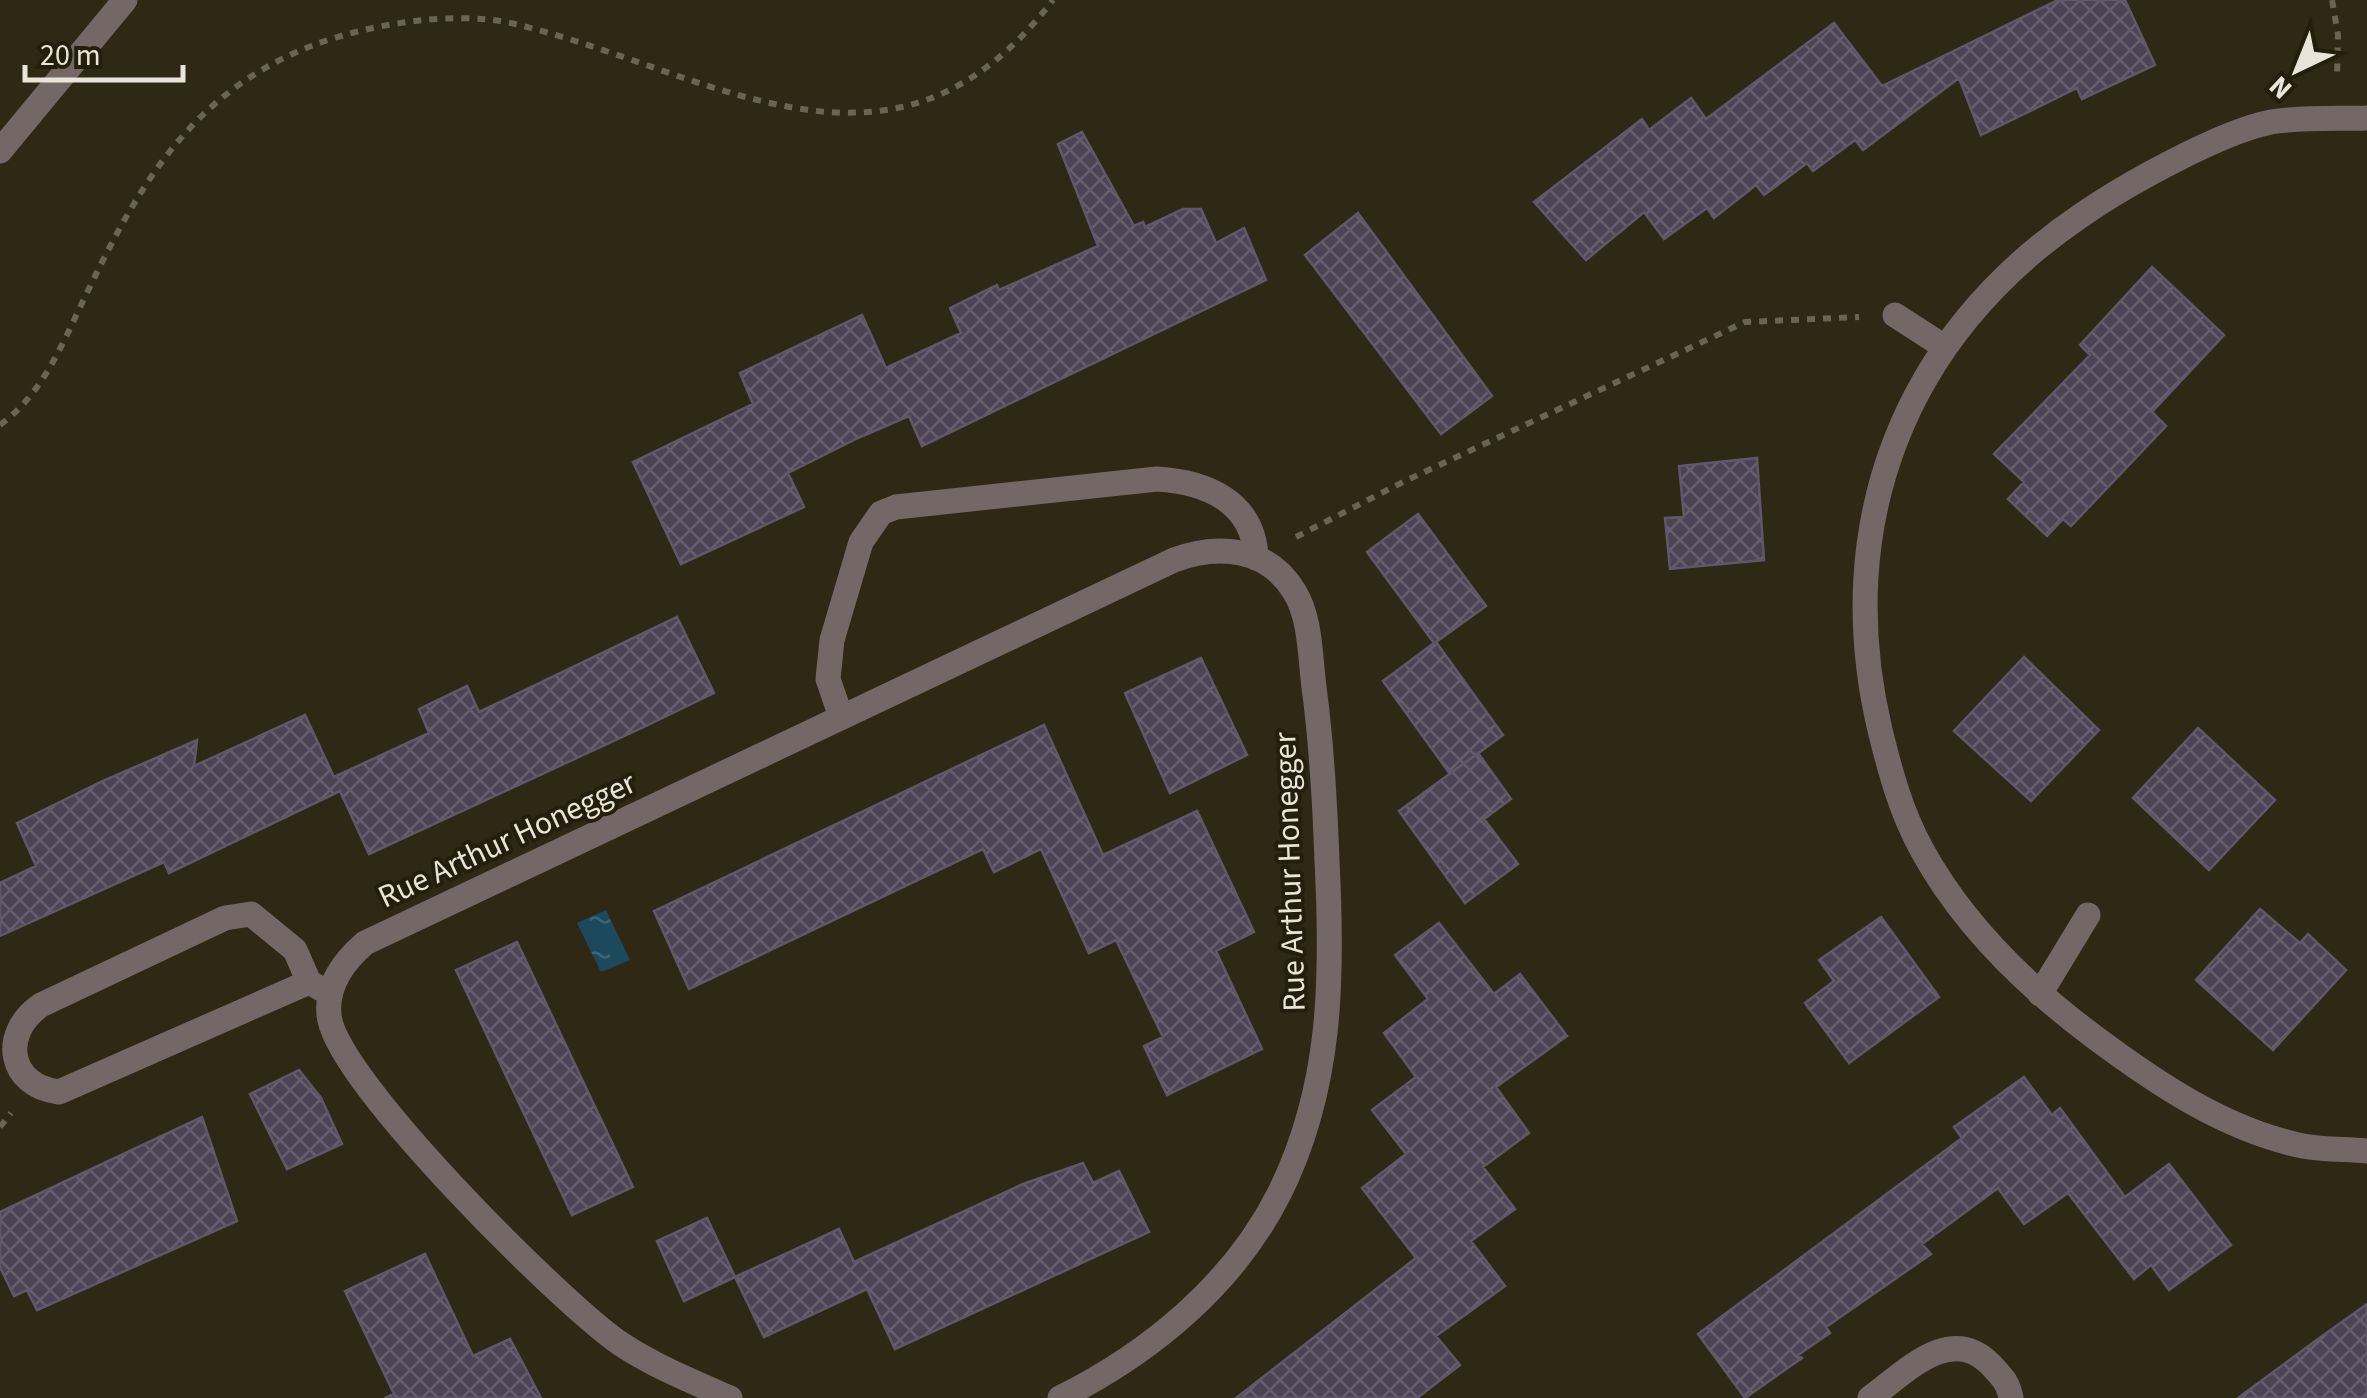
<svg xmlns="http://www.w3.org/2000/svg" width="2367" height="1398" font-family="'Source Sans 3',sans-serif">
	<defs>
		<pattern id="water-ripples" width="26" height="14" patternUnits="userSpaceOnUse" patternTransform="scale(2.5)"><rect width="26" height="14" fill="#1c495d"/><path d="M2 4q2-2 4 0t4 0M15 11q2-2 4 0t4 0" fill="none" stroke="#3d6374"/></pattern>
		<pattern id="building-cross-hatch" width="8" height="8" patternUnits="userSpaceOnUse" patternTransform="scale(2.5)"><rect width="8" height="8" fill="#4d4355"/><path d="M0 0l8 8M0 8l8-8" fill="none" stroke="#675e6d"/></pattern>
	</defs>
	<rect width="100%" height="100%" fill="#2f2815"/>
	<path fill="url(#water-ripples)" d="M 606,910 L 630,960 L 601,972 L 577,923 Z"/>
	<path fill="url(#building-cross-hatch)" stroke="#61576a" stroke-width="2.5" d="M 2058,0 L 2125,0 L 2155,65 L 2082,99 L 2077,88 L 1981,135 L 1959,78 L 1863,150 L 1855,140 L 1813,171 L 1807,163 L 1764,195 L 1756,185 L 1714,218 L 1707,208 L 1664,239 L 1644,212 L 1586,260 L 1534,202 L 1642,119 L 1649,130 L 1691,98 L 1706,119 L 1834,23 L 1882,86 Z
		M 1082,132 L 1134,226 L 1143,222 L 1145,227 L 1183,209 L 1201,209 L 1216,243 L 1244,228 L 1266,280 L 922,446 L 909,416 L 858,438 L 788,473 L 804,507 L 681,564 L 633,462 L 753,404 L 740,373 L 862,315 L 886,368 L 961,333 L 950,308 L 997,285 L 999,290 L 1098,246 L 1058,144 Z
		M 1358,213 L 1492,396 L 1441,434 L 1305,255 Z
		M 2152,267 L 2224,335 L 2152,412 L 2166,426 L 2071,526 L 2063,519 L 2047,536 L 2008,499 L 2024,482 L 1994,454 L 2090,355 L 2080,345 Z
		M 1757,458 L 1764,560 L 1670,569 L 1665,518 L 1684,517 L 1679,466 Z
		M 1418,514 L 1486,606 L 1436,642 L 1503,735 L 1450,774 L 1383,681 L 1434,643 L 1367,552 Z
		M 677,617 L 714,693 L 646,726 L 369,854 L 340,791 L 169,873 L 164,862 L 0,936 L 0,883 L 36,866 L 17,823 L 103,781 L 197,740 L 194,766 L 305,715 L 334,777 L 429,733 L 419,709 L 467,686 L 479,712 Z
		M 2024,657 L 2099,730 L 2031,801 L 1954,731 Z
		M 1201,658 L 1247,755 L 1170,793 L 1125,693 Z
		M 1044,725 L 1103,855 L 1197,811 L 1254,932 L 1216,951 L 1262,1049 L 1167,1095 L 1144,1046 L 1163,1037 L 1116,940 L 1089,953 L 1041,849 L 994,872 L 983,849 L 689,989 L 654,911 Z
		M 2198,728 L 2275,800 L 2209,870 L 2133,798 Z
		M 1478,753 L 1511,799 L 1484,819 L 1518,864 L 1465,903 L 1399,811 Z
		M 2260,909 L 2300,943 L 2308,934 L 2346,970 L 2273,1050 L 2196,980 Z
		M 1881,917 L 1939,997 L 1849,1063 L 1805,1003 L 1834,981 L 1819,960 Z
		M 1439,923 L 1494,994 L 1520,974 L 1567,1036 L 1496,1087 L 1529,1133 L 1483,1167 L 1515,1209 L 1471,1241 L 1505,1286 L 1436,1336 L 1460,1365 L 1417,1398 L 1236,1398 L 1416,1258 L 1362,1188 L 1406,1154 L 1372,1110 L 1416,1077 L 1384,1033 L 1428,999 L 1395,955 Z
		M 517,942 L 633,1187 L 572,1215 L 456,970 Z
		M 299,1070 L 321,1098 L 342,1144 L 287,1169 L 250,1094 Z
		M 2024,1077 L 2052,1115 L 2060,1108 L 2125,1197 L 2169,1164 L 2231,1245 L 2169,1290 L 2151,1265 L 2134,1279 L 2068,1193 L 2024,1224 L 1998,1188 L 1922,1244 L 1931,1254 L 1826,1327 L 1830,1333 L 1798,1355 L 1802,1358 L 1745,1398 L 1698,1334 L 1962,1138 L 1954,1127 Z
		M 202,1117 L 237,1221 L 37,1310 L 27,1290 L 14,1296 L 0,1267 L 0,1212 Z
		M 1083,1163 L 1093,1183 L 1119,1171 L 1149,1232 L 895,1349 L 867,1289 L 764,1337 L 735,1277 L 684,1301 L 657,1241 L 707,1218 L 735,1277 L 839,1229 L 854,1262 L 1023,1184 Z
		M 425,1254 L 473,1356 L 510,1339 L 541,1398 L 385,1398 L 394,1394 L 345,1291 Z
		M 2367,1304 L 2367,1398 L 2238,1398 L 2318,1339 Z"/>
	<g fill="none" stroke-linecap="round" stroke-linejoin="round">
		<path stroke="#6a6453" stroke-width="6" stroke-dasharray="8 8" stroke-linecap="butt" d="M 2332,0 L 2338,35 L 2337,78
			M 0,425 C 42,394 61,347 83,301 C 131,201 180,108 286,57 C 346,27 449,8 515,24 C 712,71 892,210 1053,0
			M 1296,537 L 1403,482 L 1745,322 L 1859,317
			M 0,1127 L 11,1113"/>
		<path stroke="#736865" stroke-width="25" d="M 2367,118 C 2336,119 2302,117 2271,122 C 2220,132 2123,186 2079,217 C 1904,336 1831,524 1880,730 C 1890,771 1901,812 1922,850 C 1963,925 2025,985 2093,1036 C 2156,1083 2225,1130 2303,1146 C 2324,1150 2346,1149 2367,1151
			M 0,151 L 125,0
			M 1895,315 L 1943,346
			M 841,717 L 828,679 L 832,640 L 861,542 L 881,513 L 896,507 L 1157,479 C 1207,482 1254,502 1256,558
			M 309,982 L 59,1092 C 8,1086 0,1033 41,1005 L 225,918 L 251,914 L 295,950 L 309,982 L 330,994
			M 2040,994 L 2088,915
			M 730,1398 C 693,1382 654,1366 621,1344 C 562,1304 334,1078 329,1015 C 326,985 344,961 365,943 L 1174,560 C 1218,544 1267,547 1294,591 C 1312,619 1310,663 1315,695 C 1322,750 1325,805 1327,861 C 1333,978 1332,1088 1279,1194 C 1233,1285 1150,1353 1060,1398
			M 1870,1398 C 1906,1372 1950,1323 1991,1365 C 2002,1377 2008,1382 2011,1398"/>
	</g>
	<g text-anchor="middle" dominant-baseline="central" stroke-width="8" stroke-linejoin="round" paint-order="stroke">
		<g font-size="32" fill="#e9e5d9" stroke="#251e0c">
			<text transform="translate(507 840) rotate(-25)">Rue Arthur Honegger</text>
			<text transform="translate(1290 872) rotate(-92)">Rue Arthur Honegger</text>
		</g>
	</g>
	<g transform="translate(2297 70) rotate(223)" stroke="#251e0c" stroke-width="8" paint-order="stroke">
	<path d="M0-8L18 38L0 25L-18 38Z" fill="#e9e5d9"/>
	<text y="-15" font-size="28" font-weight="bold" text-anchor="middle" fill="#e9e5d9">N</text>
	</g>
	<path d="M25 65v15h158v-15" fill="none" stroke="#e9e5d9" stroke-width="5"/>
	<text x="40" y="65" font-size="30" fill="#e9e5d9" stroke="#251e0c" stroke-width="8" paint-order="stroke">20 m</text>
</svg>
